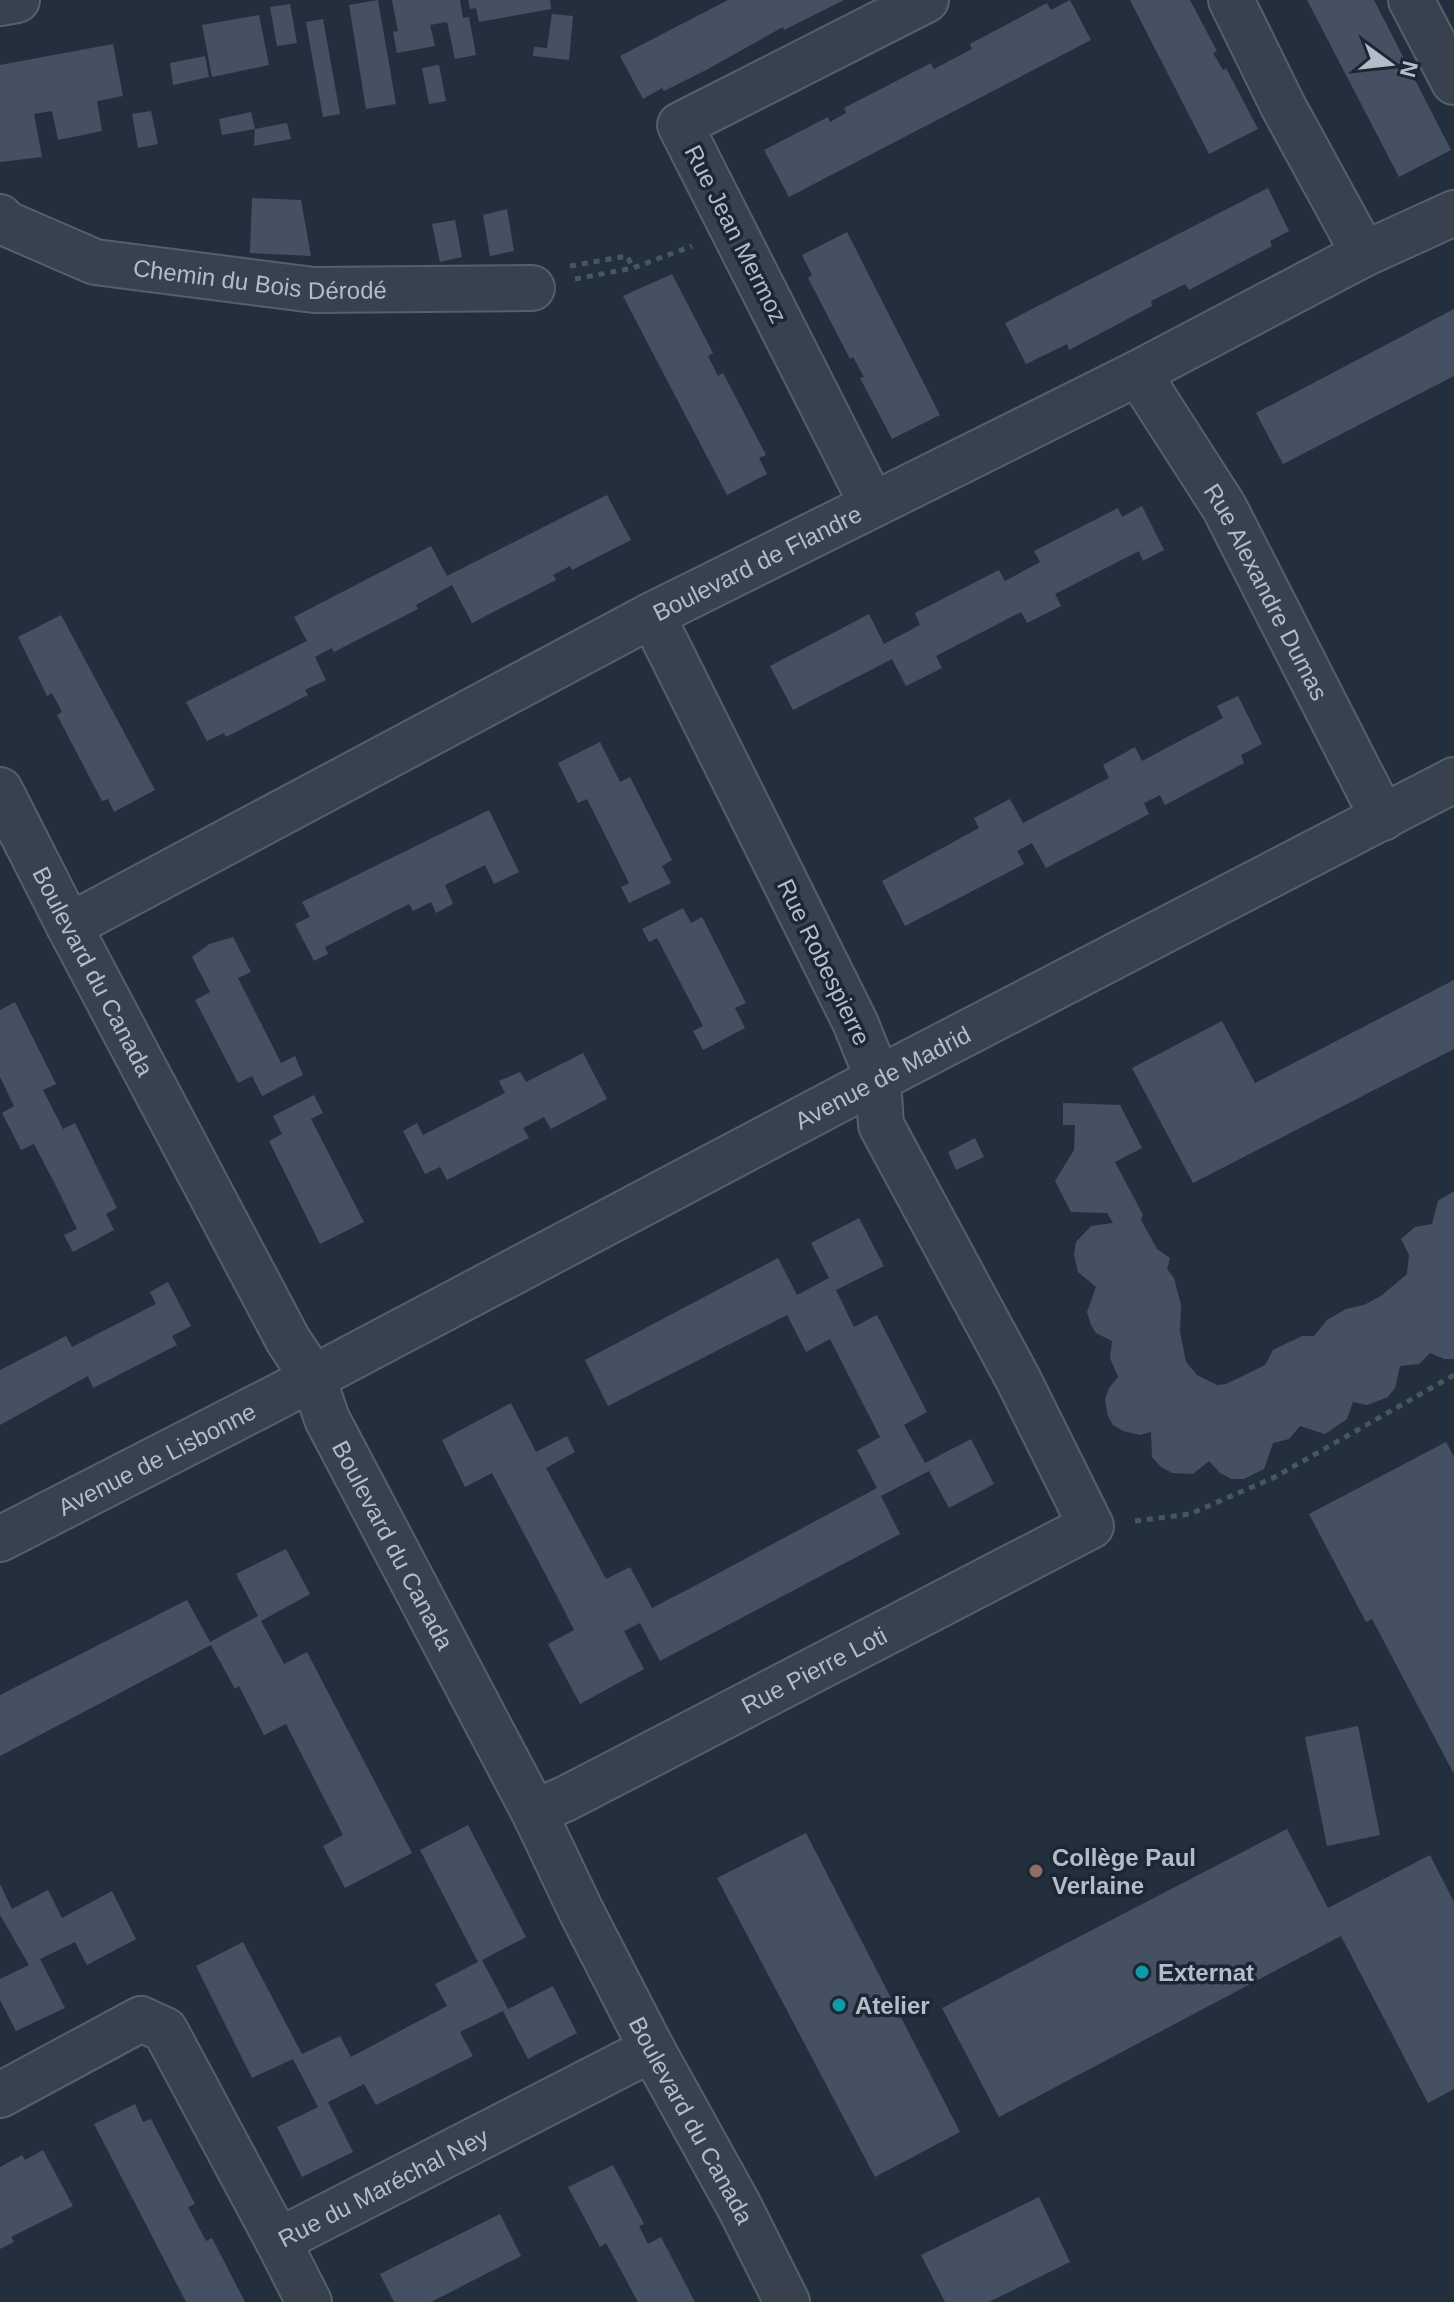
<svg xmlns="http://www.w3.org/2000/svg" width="1454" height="2302" font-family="Arial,sans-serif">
	<rect width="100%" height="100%" fill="#242f3e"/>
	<path fill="#455162" d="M 378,0 L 396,104 L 366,109 L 349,5 Z
		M 392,0 L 460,0 L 463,18 L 469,17 L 476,55 L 455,59 L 447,22 L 430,25 L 435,46 L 397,53 L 393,32 L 398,31 Z
		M 468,0 L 550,0 L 551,9 L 479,22 L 476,8 L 470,9 Z
		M 728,0 L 844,0 L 784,30 L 783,27 L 708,69 L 664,91 L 662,88 L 643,99 L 620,56 Z
		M 1070,0 L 1091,40 L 789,197 L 764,150 L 828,117 L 830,122 L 846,113 L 844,108 L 931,63 L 934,69 L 949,61 L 972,49 L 970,44 L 1047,3 L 1051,10 Z
		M 1130,0 L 1190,0 L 1217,51 L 1213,53 L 1223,70 L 1226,68 L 1258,129 L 1209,154 Z
		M 1307,0 L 1374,0 L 1451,150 L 1399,177 Z
		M 290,4 L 297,43 L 277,46 L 270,7 Z
		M 552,14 L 573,16 L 569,60 L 533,56 L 534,47 L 547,48 Z
		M 259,15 L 269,65 L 212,77 L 202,25 Z
		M 323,19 L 340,114 L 323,117 L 306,22 Z
		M 113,44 L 123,96 L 97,101 L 102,131 L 58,140 L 52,111 L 34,114 L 42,157 L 0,162 L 0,65 Z
		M 205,56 L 209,77 L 173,85 L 170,63 Z
		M 439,65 L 446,101 L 429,104 L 422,68 Z
		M 151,111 L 158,144 L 138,148 L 132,114 Z
		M 251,112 L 255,129 L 222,135 L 219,119 Z
		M 287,123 L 291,139 L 254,146 L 255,129 Z
		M 1268,188 L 1289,231 L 1270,241 L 1272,246 L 1189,290 L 1185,284 L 1151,301 L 1152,306 L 1069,350 L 1067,344 L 1026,364 L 1005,323 Z
		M 252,198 L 301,200 L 311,256 L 250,253 Z
		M 507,209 L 514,251 L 490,256 L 483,215 Z
		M 455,220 L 462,257 L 440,262 L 432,224 Z
		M 847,232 L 940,415 L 892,439 L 860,378 L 864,377 L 853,357 L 850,359 L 808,278 L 812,275 L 802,255 Z
		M 672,274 L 713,353 L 708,356 L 718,376 L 723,373 L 766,455 L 759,458 L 767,474 L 727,495 L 623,296 Z
		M 1454,309 L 1454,376 L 1283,464 L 1256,413 Z
		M 607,495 L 631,540 L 572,570 L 570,566 L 553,575 L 556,580 L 472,623 L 452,585 L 416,605 L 418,609 L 334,652 L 332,648 L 315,657 L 326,680 L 305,690 L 308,695 L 226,737 L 224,733 L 207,741 L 186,702 L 307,641 L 294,617 L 431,546 L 447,576 Z
		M 1142,506 L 1164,550 L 1143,561 L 1139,551 L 1055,594 L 1061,606 L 1027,623 L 1021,612 L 936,656 L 942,668 L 906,686 L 892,659 L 793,710 L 770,666 L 869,614 L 884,644 L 920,625 L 915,613 L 999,570 L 1005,581 L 1040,562 L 1034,551 L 1118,508 L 1122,517 Z
		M 61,615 L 155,790 L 114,812 L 108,799 L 102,801 L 57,715 L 62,712 L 52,693 L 47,696 L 18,637 Z
		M 1238,696 L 1262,744 L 1241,755 L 1244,763 L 1165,805 L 1160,795 L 1144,803 L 1149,814 L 1046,868 L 1032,843 L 1017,851 L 1024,864 L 905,926 L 882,881 L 979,828 L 974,818 L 1010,799 L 1023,823 L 1109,778 L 1103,765 L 1135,747 L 1142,761 L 1223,718 L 1217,706 Z
		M 600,742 L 620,782 L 630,777 L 672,860 L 662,866 L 671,883 L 629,903 L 621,887 L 629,883 L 587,799 L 578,803 L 558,763 Z
		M 489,810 L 519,872 L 494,884 L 485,865 L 445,885 L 453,904 L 436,913 L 431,902 L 413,911 L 409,904 L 325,947 L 328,954 L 314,961 L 295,924 L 310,917 L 302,902 Z
		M 683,908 L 691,923 L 702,917 L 746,1003 L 735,1008 L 745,1028 L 703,1050 L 693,1031 L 703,1026 L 657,938 L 649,942 L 642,929 Z
		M 233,937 L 251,972 L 238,978 L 281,1063 L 295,1056 L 303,1075 L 262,1096 L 252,1076 L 238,1083 L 195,1000 L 210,992 L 192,957 L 209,944 Z
		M 1454,980 L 1454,1049 L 1193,1183 L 1132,1068 L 1222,1021 L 1255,1083 Z
		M 15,1002 L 56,1084 L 43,1090 L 63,1129 L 75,1123 L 117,1208 L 106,1214 L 114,1230 L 73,1252 L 64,1235 L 77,1229 L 56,1186 L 34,1144 L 21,1150 L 2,1113 L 14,1106 L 0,1077 L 0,1010 Z
		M 583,1053 L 607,1099 L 551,1129 L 544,1117 L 523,1128 L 529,1138 L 447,1180 L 440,1167 L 425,1174 L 403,1131 L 417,1123 L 423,1135 L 505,1093 L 499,1081 L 520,1072 L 526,1082 Z
		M 314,1095 L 323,1113 L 311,1119 L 364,1222 L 320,1244 L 269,1141 L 282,1134 L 273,1116 Z
		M 1063,1103 L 1120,1105 L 1142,1148 L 1115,1162 L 1143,1215 L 1141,1220 L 1157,1249 L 1170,1258 L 1167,1269 L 1174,1278 L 1181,1305 L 1180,1332 L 1186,1362 L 1197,1375 L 1217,1385 L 1226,1384 L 1265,1365 L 1273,1350 L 1302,1336 L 1314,1336 L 1327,1320 L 1346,1309 L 1364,1305 L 1381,1296 L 1407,1274 L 1409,1255 L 1401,1239 L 1415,1227 L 1432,1224 L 1438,1201 L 1454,1191 L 1454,1359 L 1444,1359 L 1430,1353 L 1419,1364 L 1400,1366 L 1395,1388 L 1388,1397 L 1367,1405 L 1353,1402 L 1347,1419 L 1325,1434 L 1300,1426 L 1289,1439 L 1273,1443 L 1264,1469 L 1244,1479 L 1232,1479 L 1220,1473 L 1209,1461 L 1193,1474 L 1172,1473 L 1161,1467 L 1152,1457 L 1151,1432 L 1140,1435 L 1123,1431 L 1113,1425 L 1108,1416 L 1105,1400 L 1109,1388 L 1118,1377 L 1110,1358 L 1112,1341 L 1096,1333 L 1091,1325 L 1087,1312 L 1096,1287 L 1078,1272 L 1074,1254 L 1076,1242 L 1091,1226 L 1113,1223 L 1107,1213 L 1071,1212 L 1055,1181 L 1074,1150 L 1075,1125 L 1063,1125 Z
		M 975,1138 L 984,1157 L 956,1170 L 948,1152 Z
		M 859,1218 L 884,1266 L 836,1290 L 854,1327 L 877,1315 L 927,1412 L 904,1425 L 925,1463 L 971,1439 L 994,1484 L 949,1508 L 929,1471 L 881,1496 L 900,1534 L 660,1661 L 640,1623 L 624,1631 L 644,1669 L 580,1704 L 548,1644 L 574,1630 L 560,1602 L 492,1473 L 465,1487 L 442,1440 L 511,1403 L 536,1452 L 567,1436 L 575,1452 L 546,1468 L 606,1579 L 630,1567 L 652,1608 L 702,1582 L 877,1488 L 857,1450 L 880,1437 L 830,1339 L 806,1352 L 787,1315 L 608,1406 L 585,1360 L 778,1258 L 797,1295 L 829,1278 L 811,1243 Z
		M 168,1282 L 191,1326 L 172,1336 L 177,1345 L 93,1388 L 88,1376 L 0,1425 L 0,1370 L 66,1336 L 72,1347 L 156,1304 L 150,1292 Z
		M 1446,1442 L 1454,1457 L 1454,1774 L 1372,1619 L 1366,1622 L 1309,1514 Z
		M 286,1549 L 310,1594 L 261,1621 L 284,1664 L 307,1652 L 412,1853 L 345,1888 L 323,1846 L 343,1835 L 286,1724 L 264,1735 L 239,1686 L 235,1689 L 211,1645 L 0,1756 L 0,1695 L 187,1600 L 210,1642 L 258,1616 L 236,1574 Z
		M 1358,1726 L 1380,1835 L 1327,1846 L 1305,1737 Z
		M 468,1825 L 526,1937 L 482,1960 L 508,2009 L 553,1986 L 577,2033 L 528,2059 L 503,2011 L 460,2032 L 473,2056 L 376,2105 L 364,2084 L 328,2102 L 353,2152 L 302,2177 L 277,2127 L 318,2107 L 293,2059 L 252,2078 L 196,1966 L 243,1942 L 302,2054 L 340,2036 L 351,2057 L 447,2006 L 435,1984 L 478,1962 L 420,1850 Z
		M 1287,1829 L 1328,1908 L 1430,1855 L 1454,1902 L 1454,2089 L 1428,2103 L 1341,1936 L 999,2117 L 942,2008 Z
		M 806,1833 L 960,2132 L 875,2177 L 717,1878 Z
		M 0,1884 L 12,1909 L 48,1890 L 62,1918 L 112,1891 L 136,1939 L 87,1965 L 75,1942 L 40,1959 L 65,2008 L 16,2031 L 0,2000 L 0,1979 L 29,1965 L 0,1915 Z
		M 135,2104 L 143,2122 L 151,2119 L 195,2204 L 188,2207 L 206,2241 L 212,2238 L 245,2302 L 186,2302 L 94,2124 Z
		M 43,2150 L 73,2206 L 11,2237 L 14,2242 L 0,2249 L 0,2167 L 22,2155 L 25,2160 Z
		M 613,2165 L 644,2224 L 639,2226 L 648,2244 L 661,2237 L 695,2302 L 638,2302 L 606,2243 L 600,2247 L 568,2187 Z
		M 1039,2197 L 1070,2262 L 989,2302 L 945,2302 L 921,2255 Z
		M 500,2214 L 521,2256 L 431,2302 L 394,2302 L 380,2274 Z"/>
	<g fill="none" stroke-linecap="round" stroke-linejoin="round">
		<defs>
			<g id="minor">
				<path d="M 1231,0 L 1283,106 L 1364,254"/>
				<path id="s1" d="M 0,217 L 5,223 L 95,262 L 314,290 L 532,288"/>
				<path id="s2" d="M 1138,373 L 1224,507 L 1383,818"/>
				<path d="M 872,504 L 680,125 L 926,0"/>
				<path id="s3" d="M 0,790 L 69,926 L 288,1340 L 313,1378 L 327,1419 L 534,1812 L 581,1911 L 652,2049 L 739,2206 L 787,2302"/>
				<path id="s4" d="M 69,926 L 652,615 L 1138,373 L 1364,254 L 1454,213"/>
				<path id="s5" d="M 0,1539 L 275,1398 L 878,1079 L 1454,780"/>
				<path id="s6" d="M 534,1812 L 565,1799 L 1091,1526 L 1018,1379 L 881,1125 L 878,1079 L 855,1022 L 652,615"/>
				<path id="s7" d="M 0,2095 L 141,2019 L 165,2030 L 278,2241 L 652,2049"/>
				<path d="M 278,2241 L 309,2302"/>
			</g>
			<path id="tertiary" d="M 1411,0 L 1454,82
				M 0,3 L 17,0"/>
		</defs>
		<use href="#minor" stroke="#565f6c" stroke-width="48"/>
		<use href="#tertiary" stroke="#565f6c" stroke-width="48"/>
		<path stroke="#44595c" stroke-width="5" stroke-dasharray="6 6" stroke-linecap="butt" d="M 570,266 L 627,256 L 633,268
			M 575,279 L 633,268 L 692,246
			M 1135,1521 L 1190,1514 L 1275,1477 L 1454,1375"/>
		<use href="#minor" stroke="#38414e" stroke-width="44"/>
		<use href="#tertiary" stroke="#38414e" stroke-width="44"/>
	</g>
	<circle fill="#8d6e63" stroke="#1d2633" stroke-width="3" cx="1036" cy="1871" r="8"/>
	<g fill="#0f9aa8" stroke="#1d2633" stroke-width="3">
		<circle cx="1142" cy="1972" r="8"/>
		<circle cx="839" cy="2005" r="8"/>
	</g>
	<g text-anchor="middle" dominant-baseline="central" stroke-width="7" stroke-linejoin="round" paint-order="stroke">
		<g font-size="24" fill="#b4bcc9" stroke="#1d2633">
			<text transform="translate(736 234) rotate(63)">Rue Jean Mermoz</text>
			<text stroke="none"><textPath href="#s1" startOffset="272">Chemin du Bois Dérodé</textPath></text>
			<text stroke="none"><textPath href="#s4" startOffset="778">Boulevard de Flandre</textPath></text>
			<text stroke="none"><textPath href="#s2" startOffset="254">Rue Alexandre Dumas</textPath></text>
			<text transform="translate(824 962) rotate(64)">Rue Robespierre</text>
			<text stroke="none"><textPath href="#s3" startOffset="204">Boulevard du Canada</textPath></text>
			<text stroke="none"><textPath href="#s5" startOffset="996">Avenue de Madrid</textPath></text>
			<text stroke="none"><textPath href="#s5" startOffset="176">Avenue de Lisbonne</textPath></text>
			<text stroke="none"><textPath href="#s3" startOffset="852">Boulevard du Canada</textPath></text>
			<text stroke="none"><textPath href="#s6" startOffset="314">Rue Pierre Loti</textPath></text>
			<text stroke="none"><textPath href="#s3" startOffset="1500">Boulevard du Canada</textPath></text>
			<text stroke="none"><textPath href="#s7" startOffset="544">Rue du Maréchal Ney</textPath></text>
		</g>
		<g font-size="24" font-weight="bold" fill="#b4bcc9" stroke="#1d2633" text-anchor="start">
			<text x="1052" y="1857">Collège Paul<tspan x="1052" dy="28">Verlaine</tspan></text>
			<text x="1158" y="1972">Externat</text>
			<text x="855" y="2005">Atelier</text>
		</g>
	</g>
	<g transform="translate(1390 64) rotate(105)" stroke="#1d2633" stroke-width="6" paint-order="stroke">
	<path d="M0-6L14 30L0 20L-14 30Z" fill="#b4bcc9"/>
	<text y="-12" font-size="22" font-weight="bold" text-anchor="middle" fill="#b4bcc9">N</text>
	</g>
</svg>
